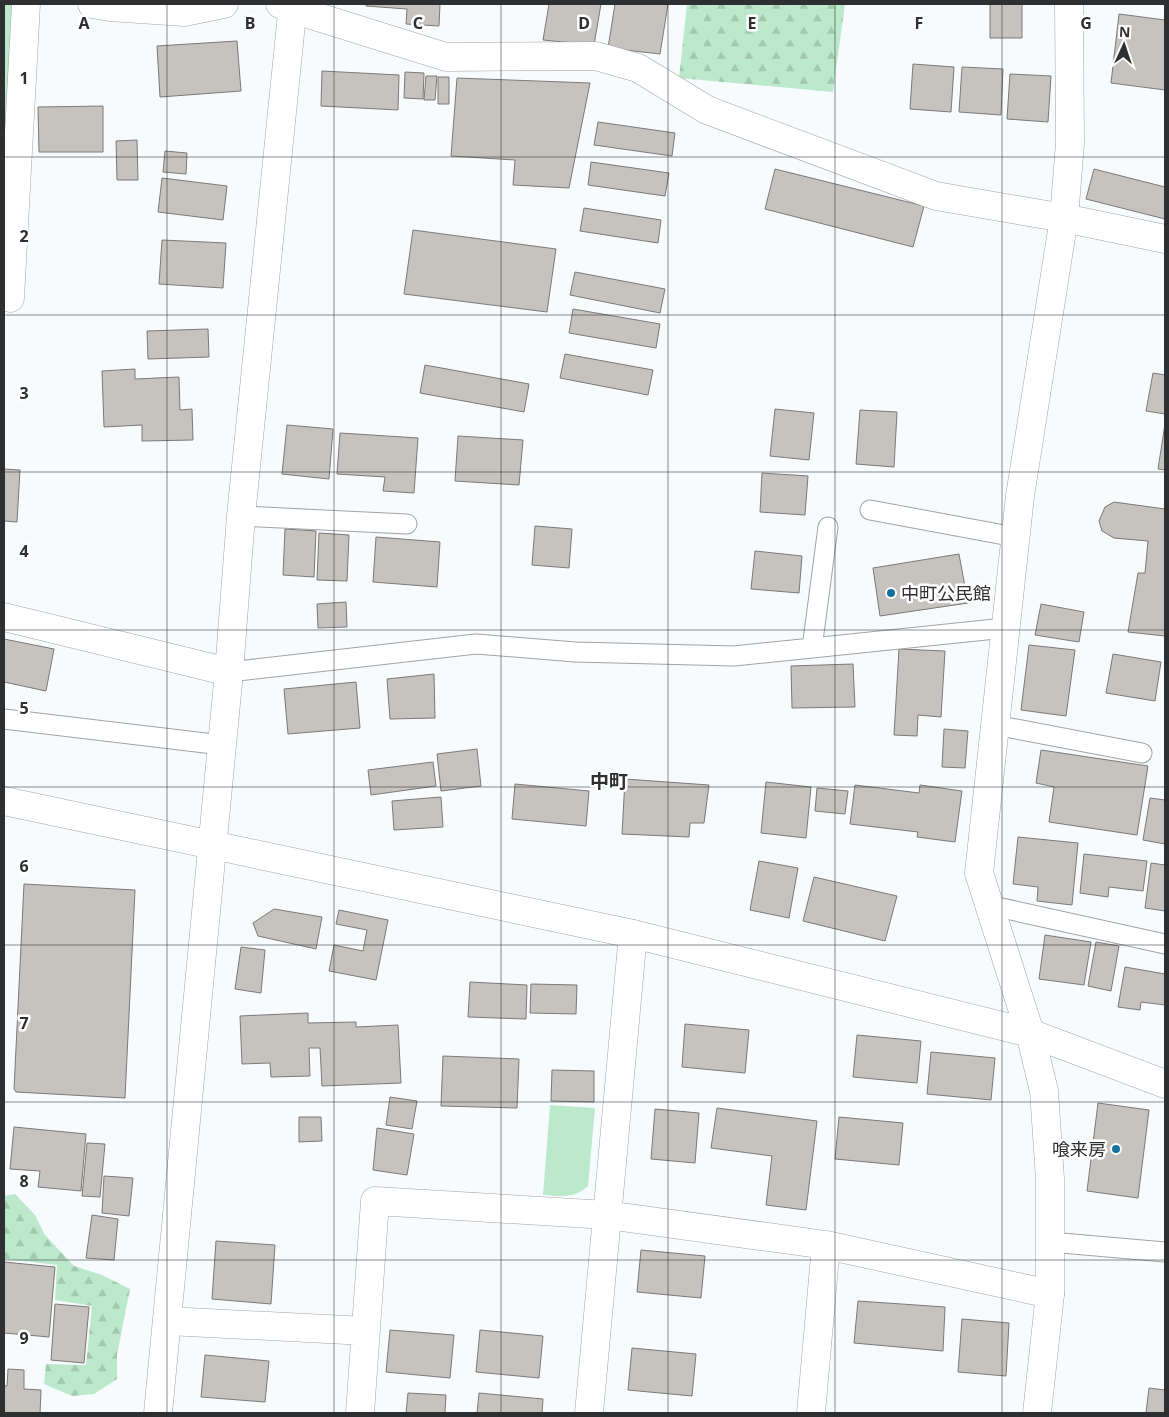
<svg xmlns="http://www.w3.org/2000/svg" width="1169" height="1417" font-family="'Noto Sans','Noto Sans JP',sans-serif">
	<defs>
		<pattern id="forest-firs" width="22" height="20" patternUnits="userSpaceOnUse" patternTransform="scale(1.25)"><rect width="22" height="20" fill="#bce9cc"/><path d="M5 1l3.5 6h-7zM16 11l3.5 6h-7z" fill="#a2c8b0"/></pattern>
	</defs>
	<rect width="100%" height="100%" fill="#f7fbfe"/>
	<path fill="#bce9cc" d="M 4,4 L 18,4 L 4,276 Z
		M 550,1105 L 595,1108 L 588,1186 C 574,1199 561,1196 543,1195 Z"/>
	<path fill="url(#forest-firs)" d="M 687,4 L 845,4 L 833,92 L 679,78 Z
		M 15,1194 L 35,1215 L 45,1235 L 74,1266 L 102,1275 L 130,1289 L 117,1355 L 117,1379 L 94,1394 L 72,1396 L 44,1384 L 46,1364 L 86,1365 L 92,1306 L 55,1300 L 57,1265 L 4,1259 L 4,1196 Z"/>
	<path fill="#c6c3bf" stroke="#7c7976" d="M 366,4 L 440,4 L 439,26 L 406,24 L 407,9 L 366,6 Z
		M 549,4 L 601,4 L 594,45 L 543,40 Z
		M 615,4 L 668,4 L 660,54 L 608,48 Z
		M 990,4 L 1022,4 L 1022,38 L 990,38 Z
		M 1119,14 L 1165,20 L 1165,90 L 1111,83 Z
		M 237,41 L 241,91 L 160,97 L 157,46 Z
		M 913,64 L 954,67 L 951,112 L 910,109 Z
		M 962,67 L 1003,69 L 1001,115 L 959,112 Z
		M 322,71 L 399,75 L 398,110 L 321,106 Z
		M 405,72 L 424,73 L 423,99 L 404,98 Z
		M 1010,74 L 1051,76 L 1048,122 L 1007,119 Z
		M 426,76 L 437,76 L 435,100 L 424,100 Z
		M 438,77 L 449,77 L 449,104 L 438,104 Z
		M 457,78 L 590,83 L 569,188 L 513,185 L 515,160 L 451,156 Z
		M 103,106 L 103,152 L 39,152 L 38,107 Z
		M 598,122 L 675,133 L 672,156 L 594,145 Z
		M 137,140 L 138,180 L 117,180 L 116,141 Z
		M 165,151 L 187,153 L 186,174 L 163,172 Z
		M 591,162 L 669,173 L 665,196 L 588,185 Z
		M 775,169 L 924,206 L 913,247 L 765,209 Z
		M 1094,169 L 1165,187 L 1165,219 L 1086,199 Z
		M 162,178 L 227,186 L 223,220 L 158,212 Z
		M 584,208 L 661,220 L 658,243 L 580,231 Z
		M 413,230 L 556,249 L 547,312 L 404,294 Z
		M 162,240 L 226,243 L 223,288 L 159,284 Z
		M 575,272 L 665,289 L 660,313 L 570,295 Z
		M 573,309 L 660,324 L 656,348 L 569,333 Z
		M 208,329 L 209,357 L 148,359 L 147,331 Z
		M 565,354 L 653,370 L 648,395 L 560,378 Z
		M 425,365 L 529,384 L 524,412 L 420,393 Z
		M 135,369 L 135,379 L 179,377 L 180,410 L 192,409 L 193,440 L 142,441 L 142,425 L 104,427 L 102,371 Z
		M 1153,373 L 1165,375 L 1165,414 L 1146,411 Z
		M 775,409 L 814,413 L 809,460 L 770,456 Z
		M 860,410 L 897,412 L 894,467 L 856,464 Z
		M 1165,424 L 1165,470 L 1158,469 Z
		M 287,425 L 333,429 L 329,479 L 282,474 Z
		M 340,433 L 418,438 L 414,493 L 383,491 L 385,477 L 337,474 Z
		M 458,436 L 523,440 L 519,485 L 455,481 Z
		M 4,469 L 20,470 L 17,522 L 4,521 Z
		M 762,473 L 808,476 L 805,515 L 760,512 Z
		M 1114,502 L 1165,509 L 1165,636 L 1128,632 L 1138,573 L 1145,573 L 1148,541 L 1114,538 L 1102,531 L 1099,521 L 1105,507 Z
		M 535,526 L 572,529 L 569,568 L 532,565 Z
		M 285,529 L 316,531 L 314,577 L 283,575 Z
		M 319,533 L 349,535 L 347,581 L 317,580 Z
		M 376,537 L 440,542 L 437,587 L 373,582 Z
		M 755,551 L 802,556 L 799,593 L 751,589 Z
		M 959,554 L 968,603 L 880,616 L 873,568 Z
		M 346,602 L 347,627 L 318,628 L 317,604 Z
		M 1041,604 L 1084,612 L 1079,642 L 1035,635 Z
		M 4,639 L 54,649 L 46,691 L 4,682 Z
		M 1029,645 L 1075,650 L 1066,716 L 1021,710 Z
		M 899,649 L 945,651 L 941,717 L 918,715 L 917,736 L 894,735 Z
		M 1113,654 L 1161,662 L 1155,701 L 1106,693 Z
		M 853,664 L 855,707 L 792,708 L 791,666 Z
		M 434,674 L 435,718 L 390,719 L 387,679 Z
		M 356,682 L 360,728 L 288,734 L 284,689 Z
		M 944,729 L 968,731 L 965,768 L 942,767 Z
		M 477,749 L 481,786 L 441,791 L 437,754 Z
		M 1041,750 L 1148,766 L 1137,835 L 1049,822 L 1054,787 L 1036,783 Z
		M 433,762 L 436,786 L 371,795 L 368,770 Z
		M 625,779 L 709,785 L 704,823 L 690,823 L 689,837 L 622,834 Z
		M 766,782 L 811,787 L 806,838 L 761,833 Z
		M 515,784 L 589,791 L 586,826 L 512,819 Z
		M 855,785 L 919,793 L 920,785 L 962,791 L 955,842 L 917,837 L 918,832 L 850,824 Z
		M 817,788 L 848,791 L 845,814 L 815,811 Z
		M 441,797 L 443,827 L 394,830 L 392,801 Z
		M 1150,798 L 1165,800 L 1165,844 L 1143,840 Z
		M 1018,837 L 1078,843 L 1072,905 L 1037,901 L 1038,887 L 1013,884 Z
		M 1084,854 L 1147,861 L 1143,891 L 1109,887 L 1108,897 L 1080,893 Z
		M 759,861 L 798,868 L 789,918 L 750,910 Z
		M 1151,863 L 1165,865 L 1165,911 L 1145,908 Z
		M 814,877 L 897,896 L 885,941 L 803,921 Z
		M 24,884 L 135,890 L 125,1098 L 16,1092 L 14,1089 Z
		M 274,909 L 322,917 L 316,949 L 258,936 L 253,923 Z
		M 339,910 L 388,920 L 376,980 L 329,971 L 334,945 L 363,951 L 367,930 L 336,924 Z
		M 1045,935 L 1091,942 L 1084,985 L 1039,979 Z
		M 1096,942 L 1119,946 L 1111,991 L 1088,986 Z
		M 241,947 L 265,950 L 261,993 L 235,989 Z
		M 1125,967 L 1165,974 L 1165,1005 L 1141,1002 L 1140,1010 L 1118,1007 Z
		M 470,982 L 527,985 L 526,1019 L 468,1017 Z
		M 531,984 L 577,985 L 576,1014 L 530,1013 Z
		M 308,1013 L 308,1023 L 356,1022 L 356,1027 L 398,1025 L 401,1083 L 322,1086 L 320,1048 L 309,1048 L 310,1076 L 271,1077 L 270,1063 L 242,1064 L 240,1016 Z
		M 685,1024 L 749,1030 L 745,1073 L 682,1067 Z
		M 857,1035 L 921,1041 L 917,1083 L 853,1077 Z
		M 931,1052 L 995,1058 L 991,1100 L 927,1094 Z
		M 443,1056 L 519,1059 L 517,1108 L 441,1106 Z
		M 552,1070 L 594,1071 L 594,1102 L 551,1101 Z
		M 390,1097 L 417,1101 L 412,1129 L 386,1125 Z
		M 1098,1103 L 1149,1110 L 1138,1198 L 1087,1191 Z
		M 717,1108 L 817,1121 L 806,1210 L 766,1205 L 772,1156 L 711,1148 Z
		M 655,1109 L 699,1113 L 695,1163 L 651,1159 Z
		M 299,1117 L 321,1117 L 322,1141 L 299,1142 Z
		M 839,1117 L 903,1123 L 899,1165 L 835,1159 Z
		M 14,1127 L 86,1134 L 81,1191 L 38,1187 L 40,1171 L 10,1169 Z
		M 377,1128 L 414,1134 L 407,1175 L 373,1170 Z
		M 87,1143 L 105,1144 L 100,1197 L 82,1196 Z
		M 104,1176 L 133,1178 L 129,1216 L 102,1213 Z
		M 92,1215 L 118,1219 L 114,1260 L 86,1258 Z
		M 216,1241 L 275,1245 L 271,1304 L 212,1299 Z
		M 641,1250 L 705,1256 L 701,1298 L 637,1292 Z
		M 4,1262 L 55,1267 L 49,1337 L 4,1333 Z
		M 858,1301 L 945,1307 L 943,1351 L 854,1343 Z
		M 55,1304 L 89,1307 L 84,1363 L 51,1360 Z
		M 962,1319 L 1009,1323 L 1006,1376 L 958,1372 Z
		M 390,1330 L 454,1335 L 450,1378 L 386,1372 Z
		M 480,1330 L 543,1336 L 539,1378 L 476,1372 Z
		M 632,1348 L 696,1354 L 692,1396 L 628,1390 Z
		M 205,1355 L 269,1361 L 265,1402 L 201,1397 Z
		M 8,1369 L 24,1370 L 24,1389 L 41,1390 L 40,1413 L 4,1413 L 4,1386 L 7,1386 Z
		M 1149,1388 L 1165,1390 L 1165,1413 L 1146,1413 Z
		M 408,1393 L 446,1395 L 445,1413 L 406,1413 Z
		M 479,1393 L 543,1399 L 542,1413 L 477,1413 Z"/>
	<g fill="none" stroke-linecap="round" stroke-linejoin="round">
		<defs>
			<path id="service" d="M 870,510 L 1015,537
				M 241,516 L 407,524
				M 828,527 L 812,648 L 1005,628
				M 229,672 L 476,644 L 575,652 L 734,656 L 812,648
				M 4,719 L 222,745
				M 995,725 L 1142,753
				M 988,905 L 1165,944
				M 1050,1242 L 1165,1252"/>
			<path id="minor" d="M 92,4 L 110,7 L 184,12 L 224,4
				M 280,4 L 292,9 L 446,57 L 596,56 L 638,68 L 707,110 L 936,196 L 1064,218 L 1165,239
				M 4,296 L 10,298 L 26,4
				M 4,617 L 229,672
				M 1030,1033 L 979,873 L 1020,496 L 1064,218 L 1070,143 L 1069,4
				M 168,1321 L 366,1331
				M 360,1413 L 375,1201 L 607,1215 L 826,1245 L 1050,1294
				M 589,1413 L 633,934
				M 811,1413 L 826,1245"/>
			<path id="tertiary" d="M 4,801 L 633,934 L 1030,1033 L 1165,1084
				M 1030,1033 L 1044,1091 L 1050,1179 L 1050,1294 L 1037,1413
				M 158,1413 L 229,672 L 241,516 L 293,4"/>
		</defs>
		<use href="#service" stroke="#a0a4a7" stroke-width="21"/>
		<use href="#minor" stroke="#a0a4a7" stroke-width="29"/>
		<use href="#tertiary" stroke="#a0a4a7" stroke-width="29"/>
		<use href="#service" stroke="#fff" stroke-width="19"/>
		<use href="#minor" stroke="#fff" stroke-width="28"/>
		<use href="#tertiary" stroke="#fff" stroke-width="28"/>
	</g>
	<path fill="none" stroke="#2d2f30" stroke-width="1" stroke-opacity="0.55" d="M 167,4 L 167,1413M 334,4 L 334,1413M 501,4 L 501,1413M 668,4 L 668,1413M 835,4 L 835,1413M 1002,4 L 1002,1413M 4,157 L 1165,157M 4,315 L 1165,315M 4,472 L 1165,472M 4,630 L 1165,630M 4,787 L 1165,787M 4,945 L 1165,945M 4,1102 L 1165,1102M 4,1260 L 1165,1260"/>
	<g fill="#14719f" stroke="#fff" stroke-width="2">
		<circle cx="891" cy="593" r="5"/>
		<circle cx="1116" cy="1149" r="5"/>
	</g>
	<g text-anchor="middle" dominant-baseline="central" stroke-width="5" stroke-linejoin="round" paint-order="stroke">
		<g font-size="18" fill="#2d2f30" stroke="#fff" text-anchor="start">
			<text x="901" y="593">中町公民館</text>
			<text x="1106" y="1149" text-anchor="end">喰来房</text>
		</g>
		<g font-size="19" font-weight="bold" fill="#2d2f30" stroke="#fff">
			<text x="609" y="781">中町</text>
		</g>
	</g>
	<g font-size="16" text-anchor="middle" font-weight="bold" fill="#2d2f30" stroke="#fff" stroke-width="5" stroke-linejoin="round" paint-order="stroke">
		<text x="84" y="29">A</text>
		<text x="250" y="29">B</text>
		<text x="418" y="29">C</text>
		<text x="584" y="29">D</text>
		<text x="752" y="29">E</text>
		<text x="919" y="29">F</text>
		<text x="1086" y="29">G</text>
		<text x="24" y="84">1</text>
		<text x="24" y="242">2</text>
		<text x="24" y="399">3</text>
		<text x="24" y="557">4</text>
		<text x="24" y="714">5</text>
		<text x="24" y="872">6</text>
		<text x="24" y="1029">7</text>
		<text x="24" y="1187">8</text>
		<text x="24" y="1344">9</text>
	</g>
	<rect width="1169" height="1417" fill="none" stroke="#2d2f30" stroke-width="10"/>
	<g transform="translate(1124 45) rotate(3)" stroke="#ffffff" stroke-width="4" paint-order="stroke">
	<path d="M0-4L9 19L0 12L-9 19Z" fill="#2d2f30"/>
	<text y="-8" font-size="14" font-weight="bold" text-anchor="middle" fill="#2d2f30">N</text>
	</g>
</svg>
